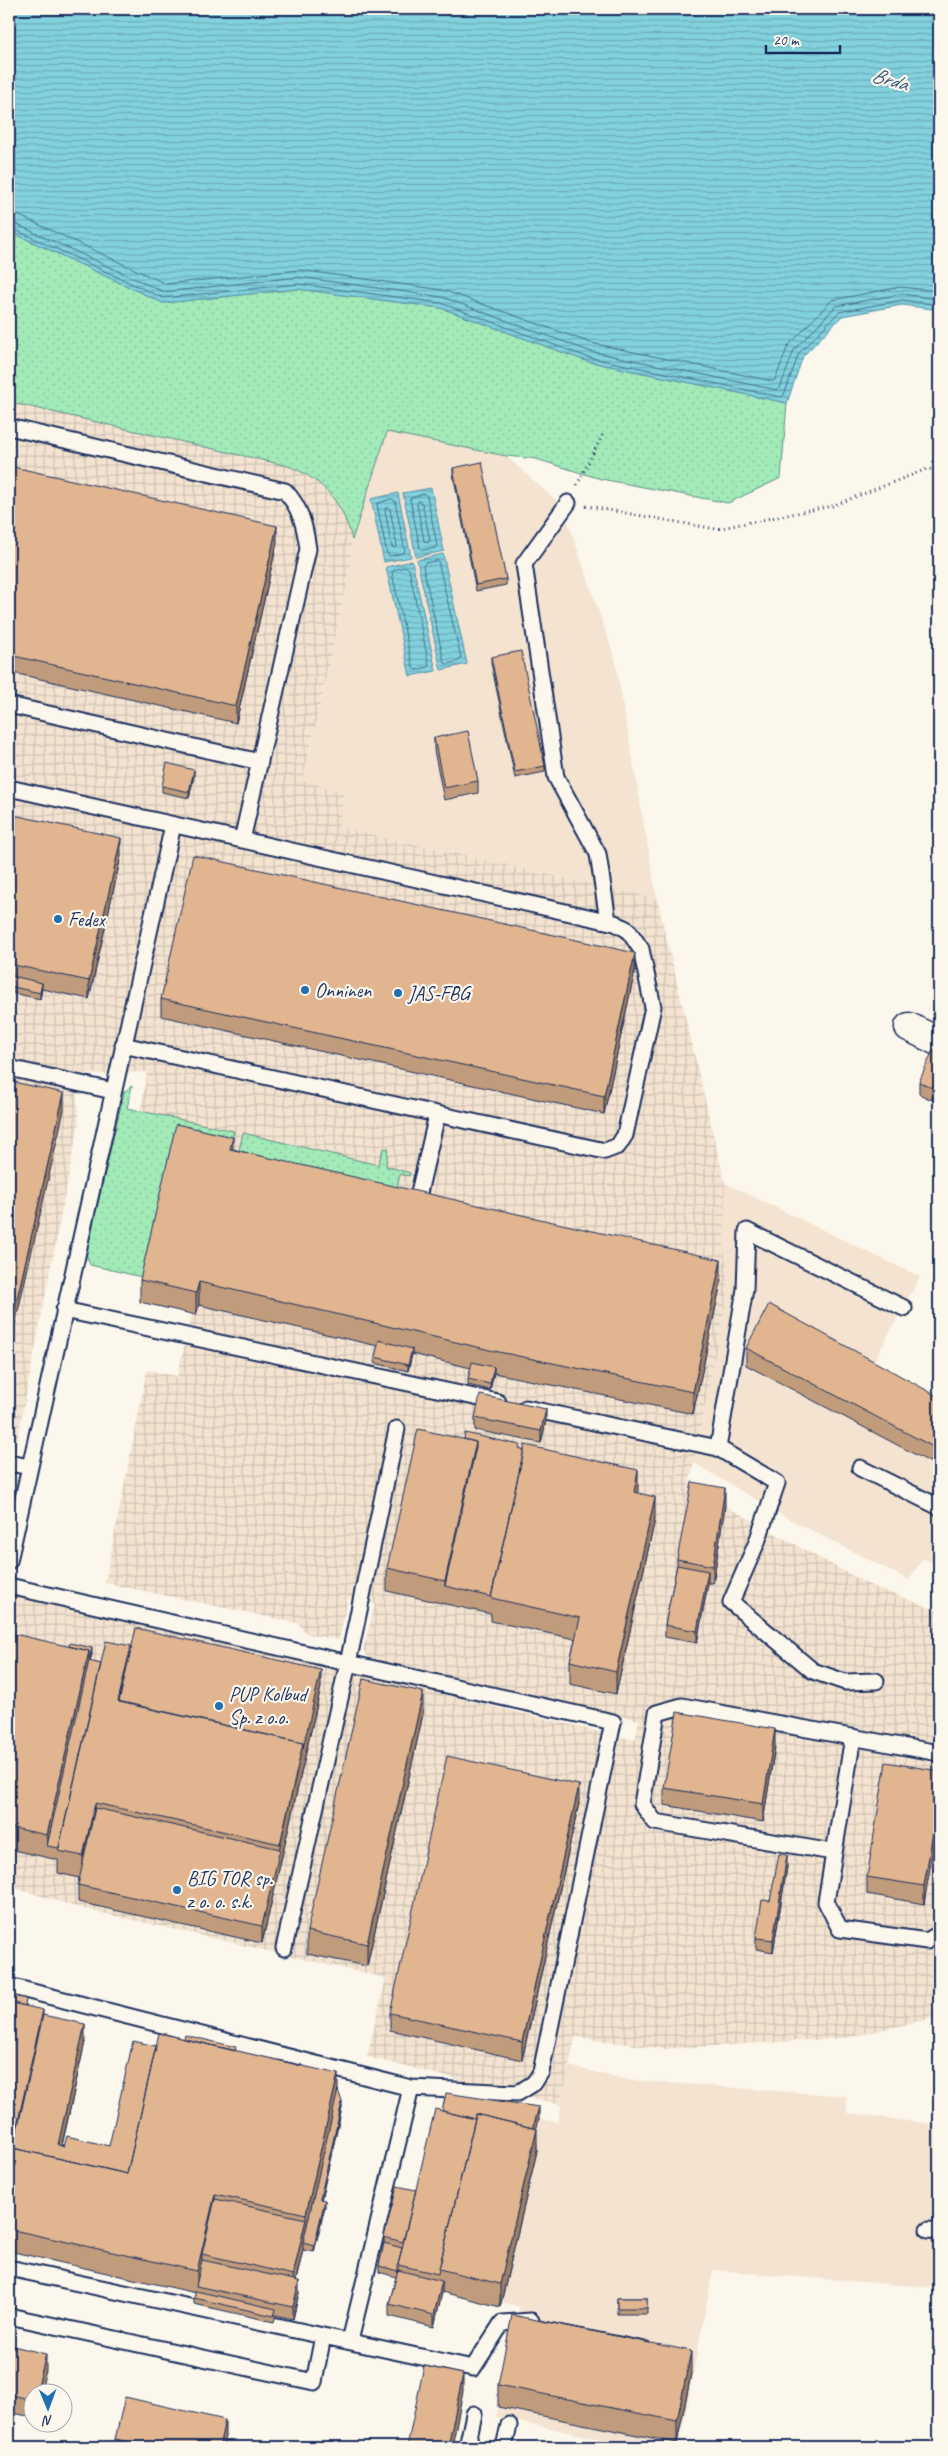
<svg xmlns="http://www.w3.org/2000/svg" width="948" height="2456" font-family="Caveat,sans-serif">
	<defs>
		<pattern id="industrial-grid" width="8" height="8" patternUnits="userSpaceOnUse" patternTransform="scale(1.25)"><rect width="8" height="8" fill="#f3e3d0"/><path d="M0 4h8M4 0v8" fill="none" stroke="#d0c3b5"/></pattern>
		<pattern id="green-dots" width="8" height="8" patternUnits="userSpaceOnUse" patternTransform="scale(1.25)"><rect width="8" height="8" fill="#a2eab8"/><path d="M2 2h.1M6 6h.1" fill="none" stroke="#8bc9a1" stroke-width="1.8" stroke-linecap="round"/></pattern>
		<pattern id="water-rules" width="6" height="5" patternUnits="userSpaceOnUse" patternTransform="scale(1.25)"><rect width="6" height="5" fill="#82d2de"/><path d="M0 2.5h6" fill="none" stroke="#6aabb7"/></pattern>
	</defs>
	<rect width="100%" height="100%" fill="#fbf7ec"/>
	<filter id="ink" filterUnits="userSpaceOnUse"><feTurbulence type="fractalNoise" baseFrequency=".02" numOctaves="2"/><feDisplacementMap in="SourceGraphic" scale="10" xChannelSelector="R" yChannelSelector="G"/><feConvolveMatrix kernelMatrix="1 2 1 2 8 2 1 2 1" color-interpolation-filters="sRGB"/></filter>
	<g filter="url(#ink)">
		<path fill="#f3e3d0" d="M 386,432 L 506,456 L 563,507 L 615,659 L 657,899 L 339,827 L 303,782 L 351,564 L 352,540 Z
			M 725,1183 L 920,1277 L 867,1374 L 939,1414 L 939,1567 L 923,1558 L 909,1580 L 789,1519 L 694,1463 L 729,1288 L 724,1246 Z
			M 569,2066 L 628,2080 L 846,2096 L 847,2113 L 939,2125 L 939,2288 L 713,2270 L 679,2447 L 639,2447 L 496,2417 L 520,2307 L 501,2302 L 531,2150 L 539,2119 L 558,2122 Z"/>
		<path fill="url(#industrial-grid)" d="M 9,402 L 288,466 L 319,482 L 333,495 L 348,524 L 352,540 L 351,564 L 303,781 L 344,792 L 339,827 L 657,899 L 725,1183 L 724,1246 L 729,1288 L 689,1486 L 867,1584 L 939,1611 L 939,2017 L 846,2038 L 664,2049 L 575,2037 L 561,2105 L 367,2057 L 386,1978 L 76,1907 L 9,1886 L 9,1606 L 11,1596 L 335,1669 L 635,1740 L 639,1720 L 370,1659 L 363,1650 L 375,1604 L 348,1598 L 339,1640 L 307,1634 L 298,1623 L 105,1583 L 147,1370 L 177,1376 L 192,1314 L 140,1302 L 146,1278 L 100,1267 L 140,1114 L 147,1072 L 75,1075 L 79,1122 L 9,1482 Z"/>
		<path fill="url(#green-dots)" stroke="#5e8c8b" d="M 9,231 L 163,303 L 298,289 L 441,308 L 586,361 L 787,403 L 781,478 L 728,503 L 601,479 L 536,459 L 506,456 L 387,432 L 352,540 C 343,503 324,480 288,466 L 9,402 Z
			M 132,1086 L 127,1108 L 234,1131 L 228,1159 L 146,1278 L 90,1265 L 86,1254 L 124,1092 Z
			M 243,1133 L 378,1165 L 383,1149 L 388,1148 L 386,1166 L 410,1173 L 409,1176 L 400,1174 L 392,1208 L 234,1172 Z"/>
		<path fill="url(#water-rules)" stroke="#5991ab" d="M 9,9 L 939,9 L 939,310 L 902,305 L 842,316 L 803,356 L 787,403 L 586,361 L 441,308 L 298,289 L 163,303 L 9,231 Z
			M 431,488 L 444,551 L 416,557 L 403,493 Z
			M 398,493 L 411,557 L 384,562 L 371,499 Z
			M 443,554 L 467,664 L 441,670 L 417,560 Z
			M 412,561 L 436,671 L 410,676 L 386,567 Z"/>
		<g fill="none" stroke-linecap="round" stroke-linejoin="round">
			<path stroke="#447091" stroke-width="1" d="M 9,213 L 18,215 L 166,284 L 299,270 L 443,290 L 591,343 L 772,381 L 775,380 L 788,346 L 832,300 L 900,287 L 939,291
				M 9,221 L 164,292 L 298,277 L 442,297 L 589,351 L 777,390 L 780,388 L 794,350 L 836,306 L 901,294 L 939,299
				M 9,227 L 163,298 L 298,284 L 441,303 L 587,357 L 781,397 L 784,395 L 799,353 L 839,312 L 902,300 L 939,305
				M 424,494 L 427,496 L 437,545 L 435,548 L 422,550 L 420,548 L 410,499 Z
				M 392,499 L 395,501 L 405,551 L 403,553 L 390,556 L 387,554 L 377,504 Z
				M 419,501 L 422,503 L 430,540 L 428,543 L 424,541 L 417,504 Z
				M 387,507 L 390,509 L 397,546 L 395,548 L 392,547 L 385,510 Z
				M 438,561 L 461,658 L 459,661 L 447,664 L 444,662 L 423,566 L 425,563 Z
				M 406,567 L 409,569 L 429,665 L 428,667 L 416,670 L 413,668 L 392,573 L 394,570 Z"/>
			<defs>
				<path id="service" d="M 9,427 L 285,491 C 301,508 305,527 308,549 L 242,840
					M 568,503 L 524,564 L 556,777 L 598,854 L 608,921
					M 9,705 L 260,762
					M 9,788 L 615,923 L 628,930 L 641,949 L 653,1007 L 625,1135 L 618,1146 L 605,1151 L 123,1045
					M 9,1068 L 113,1091
					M 418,1197 L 437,1115
					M 64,1310 L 498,1402
					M 526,1408 L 718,1448 L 745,1289 L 747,1231 L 904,1308
					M 397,1429 L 348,1663 L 613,1722 L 541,2072 L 534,2083 L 518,2093 L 411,2088
					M 718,1448 L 777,1483 L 757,1542 L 731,1602 L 813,1671 L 845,1682 L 876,1681
					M 9,1463 L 30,1467
					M 860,1468 L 939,1507
					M 9,1561 L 173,825
					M 9,1586 L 348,1663 L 284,1948
					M 853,1737 L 826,1902 L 840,1929 L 927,1941 L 939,1934
					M 833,1852 L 655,1822 L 642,1804 L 657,1713 L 682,1706 L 939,1753
					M 9,1986 L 411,2088 L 350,2341
					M 928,2230 L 939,2231
					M 9,2268 L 323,2336 L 314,2382 L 9,2316
					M 323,2336 L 473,2368 L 502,2323 L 531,2321
					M 467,2447 L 474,2414
					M 504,2447 L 509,2425"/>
				<path id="minor" d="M 909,1027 L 939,1042"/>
			</defs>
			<use href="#service" stroke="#1b2f5e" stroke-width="19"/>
			<use href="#minor" stroke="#1b2f5e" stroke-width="31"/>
			<path stroke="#1b2f5e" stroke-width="3" stroke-dasharray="1 4" stroke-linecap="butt" d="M 577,485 L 604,432
				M 586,506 L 716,529 L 832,506 L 927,469 L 939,470"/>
			<use href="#service" stroke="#fbf7ec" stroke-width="15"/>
			<use href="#minor" stroke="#fbf7ec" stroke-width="28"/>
		</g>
		<path fill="#c19c7c" stroke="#1b2f5e" d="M 9,466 L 277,543 L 236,723 L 9,672 Z
			M 453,468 L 506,579 L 506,585 L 476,591 L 453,474 Z
			M 491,657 L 545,766 L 545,772 L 515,778 L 491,663 Z
			M 434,738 L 478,781 L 478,793 L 444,800 L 434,750 Z
			M 194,776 L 189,798 L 162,792 L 162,786 Z
			M 9,814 L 121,856 L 89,999 L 42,989 L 40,999 L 9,992 Z
			M 635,970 L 604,1114 L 161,1016 L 161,999 Z
			M 939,1053 L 939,1088 L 938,1088 L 932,1100 L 919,1094 L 919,1082 Z
			M 233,1149 L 721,1282 L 693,1414 L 494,1373 L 490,1390 L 468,1385 L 468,1379 L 471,1368 L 412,1354 L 408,1371 L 375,1363 L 375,1357 L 378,1346 L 199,1305 L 196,1315 L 140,1302 L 140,1280 Z
			M 746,1348 L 939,1397 L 939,1467 L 746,1365 Z
			M 475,1418 L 546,1421 L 541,1443 L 475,1430 Z
			M 464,1439 L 520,1449 L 638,1493 L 655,1519 L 616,1694 L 570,1684 L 570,1661 L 575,1639 L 491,1621 L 491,1614 L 387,1591 L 387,1568 Z
			M 725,1505 L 713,1583 L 708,1583 L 697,1643 L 665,1637 L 665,1625 L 677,1565 L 677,1559 Z
			M 131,1652 L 321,1687 L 262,1943 L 78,1902 L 78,1885 L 79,1878 L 58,1873 L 58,1860 L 9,1849 L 9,1656 L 92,1654 L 90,1662 L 101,1664 Z
			M 423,1714 L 367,1966 L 307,1954 L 307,1931 Z
			M 775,1746 L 763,1822 L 664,1805 L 664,1788 Z
			M 939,1771 L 924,1904 L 867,1894 L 867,1877 Z
			M 579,1803 L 522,2060 L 390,2030 L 390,2013 Z
			M 787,1867 L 773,1952 L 756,1949 L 756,1938 L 770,1901 Z
			M 9,1995 L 26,2006 L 43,2015 L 85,2042 L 62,2146 L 64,2147 L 109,2146 L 156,2046 L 236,2051 L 302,2066 L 338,2090 L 342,2108 L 321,2199 L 325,2206 L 314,2252 L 303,2250 L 296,2281 L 299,2293 L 293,2319 L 276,2315 L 274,2322 L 194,2304 L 194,2298 L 196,2293 L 9,2251 Z
			M 442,2111 L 539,2119 L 536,2128 L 537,2151 L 500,2307 L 442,2292 L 434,2327 L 389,2316 L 389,2304 L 396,2277 L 379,2272 L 379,2266 L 384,2243 L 384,2237 L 416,2190 Z
			M 617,2298 L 647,2298 L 647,2314 L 617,2314 Z
			M 650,2343 L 691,2374 L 677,2443 L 498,2407 L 498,2385 Z
			M 9,2345 L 46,2371 L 32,2394 L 32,2417 L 9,2412 Z
			M 225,2438 L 223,2447 L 115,2447 L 115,2439 Z"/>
		<path fill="#9d7f65" stroke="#1b2f5e" d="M 277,526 L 277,543 L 236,723 L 236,706 Z
			M 194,770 L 194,776 L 189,798 L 189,792 Z
			M 121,838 L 121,856 L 89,999 L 89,981 Z
			M 635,953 L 635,970 L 604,1114 L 604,1096 Z
			M 42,983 L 42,989 L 40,999 L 40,993 Z
			M 938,1076 L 938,1088 L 932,1100 L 932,1088 Z
			M 64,1093 L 64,1110 L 9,1351 L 9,1334 Z
			M 233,1137 L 233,1160 L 230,1149 Z
			M 721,1260 L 721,1282 L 693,1414 L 693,1392 Z
			M 199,1282 L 199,1305 L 196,1315 L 196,1293 Z
			M 412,1349 L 412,1355 L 408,1371 L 408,1365 Z
			M 494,1367 L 494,1373 L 490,1390 L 490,1384 Z
			M 546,1409 L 546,1421 L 541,1443 L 541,1431 Z
			M 476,1442 L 476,1465 L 445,1586 L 445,1581 Z
			M 638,1470 L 638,1493 L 634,1514 L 634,1492 Z
			M 725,1488 L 725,1505 L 713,1583 L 713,1566 Z
			M 655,1497 L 655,1519 L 616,1694 L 616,1672 Z
			M 708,1571 L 708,1583 L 697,1643 L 697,1631 Z
			M 131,1646 L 131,1669 L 122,1707 L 118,1701 Z
			M 92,1648 L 92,1654 L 89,1666 L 47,1846 L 47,1835 L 89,1651 Z
			M 321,1670 L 321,1687 L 262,1943 L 262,1926 L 303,1743 Z
			M 423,1692 L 423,1714 L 367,1966 L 367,1944 Z
			M 775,1729 L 775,1746 L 763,1822 L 763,1804 Z
			M 579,1785 L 579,1803 L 522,2060 L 522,2042 Z
			M 939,1796 L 939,1814 L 924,1904 L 924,1886 Z
			M 95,1803 L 95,1825 L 83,1879 L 83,1856 Z
			M 787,1855 L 787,1867 L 773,1952 L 773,1940 Z
			M 43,2010 L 43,2032 L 15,2154 L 12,2148 Z
			M 85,2024 L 85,2042 L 58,2162 L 58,2145 Z
			M 338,2074 L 338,2096 L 303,2243 L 303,2250 L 293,2292 L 293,2275 L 306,2219 L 306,2214 Z
			M 342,2102 L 342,2108 L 320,2205 L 320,2199 Z
			M 539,2107 L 539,2119 L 531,2150 L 531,2138 Z
			M 537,2129 L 537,2151 L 500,2307 L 500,2284 Z
			M 215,2194 L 215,2216 L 202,2254 L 202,2271 L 197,2286 L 197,2271 Z
			M 325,2200 L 325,2206 L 314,2252 L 314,2246 Z
			M 299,2281 L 299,2293 L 293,2319 L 293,2307 Z
			M 442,2281 L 442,2293 L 434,2327 L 434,2315 Z
			M 691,2351 L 691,2374 L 677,2443 L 677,2421 Z
			M 46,2354 L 46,2371 L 40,2394 L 36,2394 Z
			M 463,2374 L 463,2392 L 452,2447 L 448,2447 Z
			M 225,2420 L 225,2438 L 223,2447 L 219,2447 Z"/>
		<path fill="#e0b590" stroke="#1b2f5e" d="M 482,462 L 506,579 L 476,585 L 453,468 Z
			M 9,466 L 277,526 L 236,706 L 9,655 Z
			M 521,651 L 545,766 L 515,772 L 491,657 Z
			M 468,731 L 478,781 L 444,788 L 434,738 Z
			M 167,763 L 194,770 L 189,792 L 162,786 Z
			M 9,814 L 121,838 L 89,981 L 9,964 Z
			M 193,855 L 635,953 L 604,1096 L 161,999 Z
			M 9,975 L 42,983 L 40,993 L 9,986 Z
			M 933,1050 L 939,1053 L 939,1076 L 938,1076 L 932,1088 L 919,1082 Z
			M 9,1081 L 64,1093 L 9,1334 Z
			M 176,1124 L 233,1137 L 230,1149 L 721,1260 L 693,1392 L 494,1351 L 199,1282 L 196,1293 L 140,1280 Z
			M 769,1304 L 939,1397 L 939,1450 L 746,1348 Z
			M 379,1340 L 412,1349 L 408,1365 L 375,1357 Z
			M 472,1362 L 494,1367 L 490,1384 L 468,1379 Z
			M 480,1395 L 546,1409 L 541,1431 L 475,1418 Z
			M 418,1429 L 476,1442 L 445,1581 L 387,1568 Z
			M 465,1433 L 520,1445 L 519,1448 L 524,1450 L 491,1597 L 445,1586 L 476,1447 L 476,1442 L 464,1439 Z
			M 525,1445 L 638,1470 L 634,1492 L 655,1497 L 616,1672 L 570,1661 L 580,1618 L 491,1598 Z
			M 692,1482 L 725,1488 L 713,1566 L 677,1559 Z
			M 677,1565 L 708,1571 L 697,1631 L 665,1625 Z
			M 136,1628 L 321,1670 L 303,1748 L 303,1743 L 119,1702 Z
			M 14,1634 L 89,1651 L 47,1835 L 9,1827 L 9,1656 Z
			M 106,1641 L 131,1646 L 118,1701 L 303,1743 L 280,1844 L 95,1803 L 83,1856 L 58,1851 Z
			M 70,1643 L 92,1648 L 89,1660 L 89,1651 L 69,1646 Z
			M 89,1661 L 101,1664 L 59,1848 L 47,1846 Z
			M 363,1679 L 423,1692 L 367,1944 L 307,1931 Z
			M 677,1712 L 775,1729 L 763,1804 L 664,1788 Z
			M 447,1756 L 579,1785 L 522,2042 L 390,2013 Z
			M 886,1762 L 939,1771 L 939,1796 L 924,1886 L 867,1877 Z
			M 95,1808 L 280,1849 L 262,1926 L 78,1885 Z
			M 779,1854 L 787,1855 L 773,1940 L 756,1938 L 762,1900 L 770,1901 Z
			M 9,1995 L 26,1999 L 25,2006 L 9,2002 Z
			M 9,2002 L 43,2010 L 12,2148 L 111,2170 L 127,2174 L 159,2033 L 338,2074 L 306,2214 L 215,2194 L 197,2271 L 9,2229 Z
			M 43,2015 L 85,2024 L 58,2145 L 64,2147 L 67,2136 L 109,2146 L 133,2041 L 156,2046 L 127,2174 L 13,2148 Z
			M 185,2035 L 236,2047 L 235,2051 L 184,2039 Z
			M 278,2060 L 302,2065 L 302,2066 Z
			M 338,2090 L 342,2102 L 320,2199 L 325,2200 L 314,2246 L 303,2243 Z
			M 446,2093 L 539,2107 L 533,2128 L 476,2114 L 475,2119 L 442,2111 Z
			M 435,2109 L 475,2119 L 439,2269 L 438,2274 L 398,2265 Z
			M 476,2114 L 537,2129 L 500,2284 L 439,2269 Z
			M 397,2186 L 416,2190 L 403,2242 L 384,2237 Z
			M 215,2199 L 306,2219 L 293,2275 L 202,2254 Z
			M 384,2243 L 402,2248 L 398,2265 L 398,2271 L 379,2266 Z
			M 202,2260 L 299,2281 L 293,2307 L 196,2286 Z
			M 398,2270 L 442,2281 L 434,2315 L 389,2304 Z
			M 196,2291 L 276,2309 L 274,2316 L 194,2298 Z
			M 617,2298 L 647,2298 L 647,2308 L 617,2308 Z
			M 512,2315 L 691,2351 L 677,2421 L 498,2385 Z
			M 539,2320 L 650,2342 L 650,2343 Z
			M 9,2345 L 46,2354 L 36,2394 L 32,2394 L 32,2400 L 9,2394 Z
			M 424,2366 L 463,2374 L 448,2447 L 407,2447 Z
			M 125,2397 L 225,2420 L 219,2447 L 153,2447 L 115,2439 Z"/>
	</g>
	<g fill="#1f6fb2" stroke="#fbf7ec" stroke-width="2">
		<circle cx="58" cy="919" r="5"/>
		<circle cx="305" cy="990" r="5"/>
		<circle cx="398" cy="993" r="5"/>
		<circle cx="219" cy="1706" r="5"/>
		<circle cx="177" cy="1890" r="5"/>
	</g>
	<g text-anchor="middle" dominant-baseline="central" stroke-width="4.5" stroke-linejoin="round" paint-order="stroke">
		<g font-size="20" fill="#1b2f5e" stroke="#fbf7ec" text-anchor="start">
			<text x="68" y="919">Fedex</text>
			<text x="315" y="990">Onninen</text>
			<text x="408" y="993">JAS-FBG</text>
			<text x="229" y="1694">PUP Kolbud<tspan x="229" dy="23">Sp. z o.o.</tspan></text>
			<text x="187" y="1878">BIG TOR sp.<tspan x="187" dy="23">z o. o. s.k.</tspan></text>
		</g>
		<g font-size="21" font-style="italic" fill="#35587e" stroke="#fbf7ec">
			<text transform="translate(890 79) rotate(16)">Brda</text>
		</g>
	</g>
	<rect width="948" height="2456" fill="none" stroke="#fbf7ec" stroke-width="30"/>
	<rect x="15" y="15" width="918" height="2426" fill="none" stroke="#1b2f5e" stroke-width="2" filter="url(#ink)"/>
	<g transform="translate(48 2408) rotate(179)"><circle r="24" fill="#fbf7ec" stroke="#a1a7b3"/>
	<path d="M0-4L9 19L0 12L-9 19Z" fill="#1f6fb2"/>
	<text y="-8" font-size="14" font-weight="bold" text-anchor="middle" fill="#1b2f5e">N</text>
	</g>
	<path d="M766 45v8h74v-8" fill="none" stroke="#1b2f5e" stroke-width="2.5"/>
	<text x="773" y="45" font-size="15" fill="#1b2f5e" stroke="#fbf7ec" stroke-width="4" paint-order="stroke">20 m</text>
</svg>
